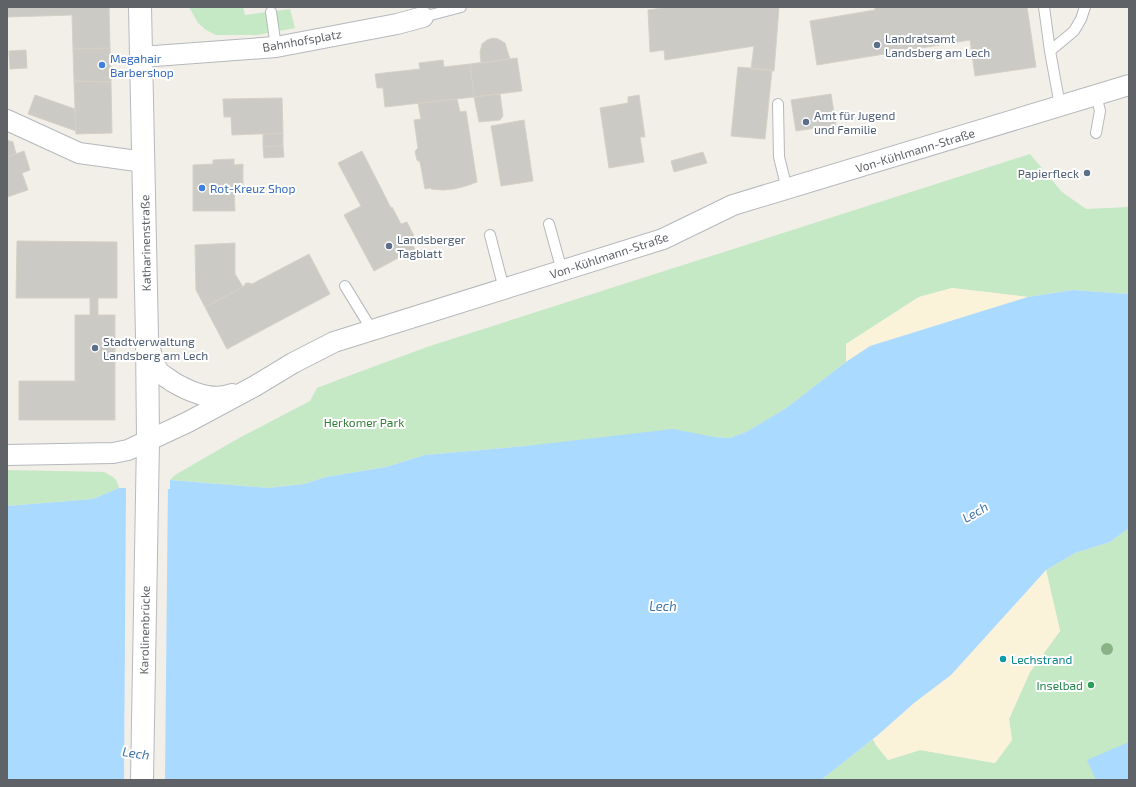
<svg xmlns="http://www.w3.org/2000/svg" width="1136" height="787" font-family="'Exo 2',sans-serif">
	<rect width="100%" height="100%" fill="#f1efe8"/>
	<path fill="#c5e8c5" d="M 189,7 L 243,7 L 245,15 L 290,9 L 295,28 L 257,35 L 216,35 L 206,30 L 198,23 Z
		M 1030,154 L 1062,192 L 1086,209 L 1129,207 L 1129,294 L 1073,290 L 1028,297 L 952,288 L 919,297 L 846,344 L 846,362 L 785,409 L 746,432 L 730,438 L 714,437 L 526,446 L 425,455 L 386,467 L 326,477 L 304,484 L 268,488 L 170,480 L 175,475 L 239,438 L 310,401 L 317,388 L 343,378 L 427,347 Z
		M 7,470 L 104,472 C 113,477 117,478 119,488 L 93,499 L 7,506 Z
		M 1129,528 L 1129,780 L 821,780 L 873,739 L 876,745 L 888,760 L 920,750 L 995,763 L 1012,740 L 1009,719 L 1030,672 L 1060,631 L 1046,570 L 1075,553 L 1110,542 Z"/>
	<path fill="#fbf3d9" d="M 952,288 L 1028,297 L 870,346 L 846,362 L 846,344 L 919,297 Z
		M 1046,570 L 1060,631 L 1030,672 L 1009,719 L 1012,740 L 995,763 L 920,750 L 888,760 L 876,745 L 873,739 L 914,703 L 951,675 Z"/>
	<path fill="#aadaff" d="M 1073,290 L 1129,294 L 1129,528 L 1110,542 L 1075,553 L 1046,570 L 951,675 L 914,703 L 878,735 L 821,780 L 7,780 L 7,506 L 93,499 L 119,488 L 170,489 L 170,480 L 268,488 L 304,484 L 326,477 L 386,467 L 425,455 L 526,446 L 673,429 L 714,437 L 730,438 L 746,432 L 785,409 L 846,362 L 870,346 L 1028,297 Z
		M 1129,742 L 1129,780 L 1096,780 L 1087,760 Z"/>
	<path fill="#f1efe8" d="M 168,480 L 165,780 L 124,780 L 126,486 L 168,487 Z"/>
	<path fill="#cccac5" stroke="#d6d1c6" d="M 7,7 L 109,7 L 110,48 L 73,49 L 72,15 L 7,17 Z
		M 670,7 L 779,7 L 774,71 L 751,69 L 754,46 L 665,60 L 664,50 L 650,52 L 648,10 Z
		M 875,7 L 1027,7 L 1036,67 L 975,76 L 970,40 L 817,65 L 810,21 L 875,10 Z
		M 493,38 L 498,39 L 505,43 L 510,59 L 481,63 L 480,52 L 482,44 L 487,40 Z
		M 110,48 L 111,82 L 74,81 L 73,49 Z
		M 26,50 L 27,68 L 10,69 L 9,51 Z
		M 517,58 L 522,91 L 474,97 L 470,64 Z
		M 443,60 L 444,67 L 470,64 L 474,97 L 385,107 L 383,88 L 377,88 L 375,74 L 420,69 L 419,63 Z
		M 738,67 L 772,70 L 765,139 L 731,136 Z
		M 74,81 L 111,82 L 112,133 L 76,134 Z
		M 500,94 L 503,116 L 500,120 L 479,122 L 474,97 Z
		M 831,94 L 836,125 L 796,131 L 791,100 Z
		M 35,95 L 75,109 L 76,131 L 28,114 Z
		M 639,95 L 645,137 L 640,137 L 644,162 L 609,168 L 600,108 L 628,103 L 628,97 Z
		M 282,98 L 283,133 L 232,135 L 231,117 L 224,117 L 223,99 Z
		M 457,99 L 460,112 L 466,111 L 477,182 L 466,186 L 454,189 L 443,190 L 431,189 L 431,188 L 425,189 L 420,162 L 417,160 L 415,151 L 418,148 L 414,120 L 421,119 L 418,103 Z
		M 524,120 L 533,181 L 501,186 L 491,126 Z
		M 283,133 L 283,146 L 263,147 L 263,134 Z
		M 7,140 L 13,142 L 16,154 L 7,157 Z
		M 283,146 L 284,157 L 264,158 L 263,147 Z
		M 24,151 L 30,170 L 22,173 L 28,190 L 7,197 L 7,157 Z
		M 362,151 L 391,208 L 392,207 L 401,224 L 407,222 L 416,240 L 411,243 L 415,249 L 374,271 L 344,215 L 361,206 L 338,163 Z
		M 703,152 L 707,163 L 674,172 L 671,161 Z
		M 234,159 L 234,165 L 243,164 L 243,187 L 234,187 L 235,211 L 193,211 L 193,165 L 213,164 L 213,160 Z
		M 17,241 L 117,242 L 117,298 L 98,298 L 98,315 L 115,315 L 115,420 L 19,420 L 19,381 L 75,381 L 75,315 L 90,315 L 90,298 L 16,298 Z
		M 235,243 L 235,274 L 243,287 L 205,307 L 196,290 L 195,245 Z
		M 309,254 L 330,294 L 227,349 L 205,307 L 243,287 L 246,283 L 249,283 L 252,284 Z"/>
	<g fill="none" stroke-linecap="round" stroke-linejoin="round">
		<defs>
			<path id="service" d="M 1044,7 L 1050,51
				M 271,12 L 276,47
				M 423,17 L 461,7
				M 1096,95 L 1100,111 L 1096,133
				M 778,104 L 779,157 L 787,189
				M 1060,106 L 1050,51 L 1074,31 L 1081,19 L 1085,7
				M 549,224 L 562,271
				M 490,235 L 504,289
				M 345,286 L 372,330"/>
			<path id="minor" d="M 141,57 L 276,47 L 397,24 L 423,17
				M 7,120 L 79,153 L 144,162
				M 149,344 C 151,353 153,365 160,373 C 164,376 169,379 173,382 C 190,392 212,402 232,394
				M 7,455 L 113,453 L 128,450 L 188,422 L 255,386 L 293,363 L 334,342 L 663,239 L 733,205 L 1129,85"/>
			<path id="secondary" d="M 140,7 L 147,337 L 148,440 L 142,780"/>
		</defs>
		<use href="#service" stroke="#b5b8bc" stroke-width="12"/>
		<use href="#minor" stroke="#b5b8bc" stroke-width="22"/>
		<use href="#secondary" stroke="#b6babf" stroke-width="24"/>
		<use href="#service" stroke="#fff" stroke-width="10"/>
		<use href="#minor" stroke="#fff" stroke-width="20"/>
		<use href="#secondary" stroke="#fff" stroke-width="22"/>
	</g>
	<circle fill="#89b387" cx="1107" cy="649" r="6"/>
	<g fill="#5c6f8a" stroke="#fff" stroke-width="1.5">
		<circle cx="877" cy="45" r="4"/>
		<circle cx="806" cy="122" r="4"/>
		<circle cx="1087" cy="173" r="4"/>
		<circle cx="389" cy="246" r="4"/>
		<circle cx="95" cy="348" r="4"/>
	</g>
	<g fill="#3f7fe0" stroke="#fff" stroke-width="1.5">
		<circle cx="102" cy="65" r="4"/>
		<circle cx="202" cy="188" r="4"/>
	</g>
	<circle fill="#0f9aa8" stroke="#fff" stroke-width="1.5" cx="1003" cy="659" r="4"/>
	<circle fill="#2e9e5b" stroke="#fff" stroke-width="1.5" cx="1091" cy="685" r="4"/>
	<g text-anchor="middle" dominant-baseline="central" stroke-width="4" stroke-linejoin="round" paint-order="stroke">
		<g font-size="12" fill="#4e5e75" stroke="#fff" text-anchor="start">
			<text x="885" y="38">Landratsamt<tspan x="885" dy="14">Landsberg am Lech</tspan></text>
			<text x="814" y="115">Amt für Jugend<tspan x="814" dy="14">und Familie</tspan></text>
			<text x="1079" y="173" text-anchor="end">Papierfleck</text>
			<text x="397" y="239">Landsberger<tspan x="397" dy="14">Tagblatt</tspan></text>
			<text x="103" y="341">Stadtverwaltung<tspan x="103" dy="14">Landsberg am Lech</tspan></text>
		</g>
		<g font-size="12" fill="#5f6368" stroke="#fff">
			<text transform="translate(302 40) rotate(-10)">Bahnhofsplatz</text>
			<text transform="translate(915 150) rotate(-17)">Von-Kühlmann-Straße</text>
			<text transform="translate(145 243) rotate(-91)">Katharinenstraße</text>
			<text transform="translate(609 255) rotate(-18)">Von-Kühlmann-Straße</text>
			<text transform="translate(144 630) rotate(-89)">Karolinenbrücke</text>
		</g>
		<g font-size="12" fill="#366cbe" stroke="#fff" text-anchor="start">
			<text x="110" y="58">Megahair<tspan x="110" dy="14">Barbershop</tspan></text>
			<text x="210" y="188">Rot-Kreuz Shop</text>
		</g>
		<g font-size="12" fill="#348238" stroke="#fff">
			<text x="364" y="422">Herkomer Park</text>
		</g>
		<g font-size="12" fill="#0d838f" stroke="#fff" text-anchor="start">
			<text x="1011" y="659">Lechstrand</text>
		</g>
		<g font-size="12" fill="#27864d" stroke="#fff" text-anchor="end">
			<text x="1083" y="685">Inselbad</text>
		</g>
		<g font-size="13" font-style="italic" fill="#4174aa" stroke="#fff">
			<text transform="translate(975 512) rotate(-30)">Lech</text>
			<text x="663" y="606">Lech</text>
			<text transform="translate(136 753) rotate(8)">Lech</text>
		</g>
	</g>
	<rect width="1136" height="787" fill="none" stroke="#5f6368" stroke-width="16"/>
</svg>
